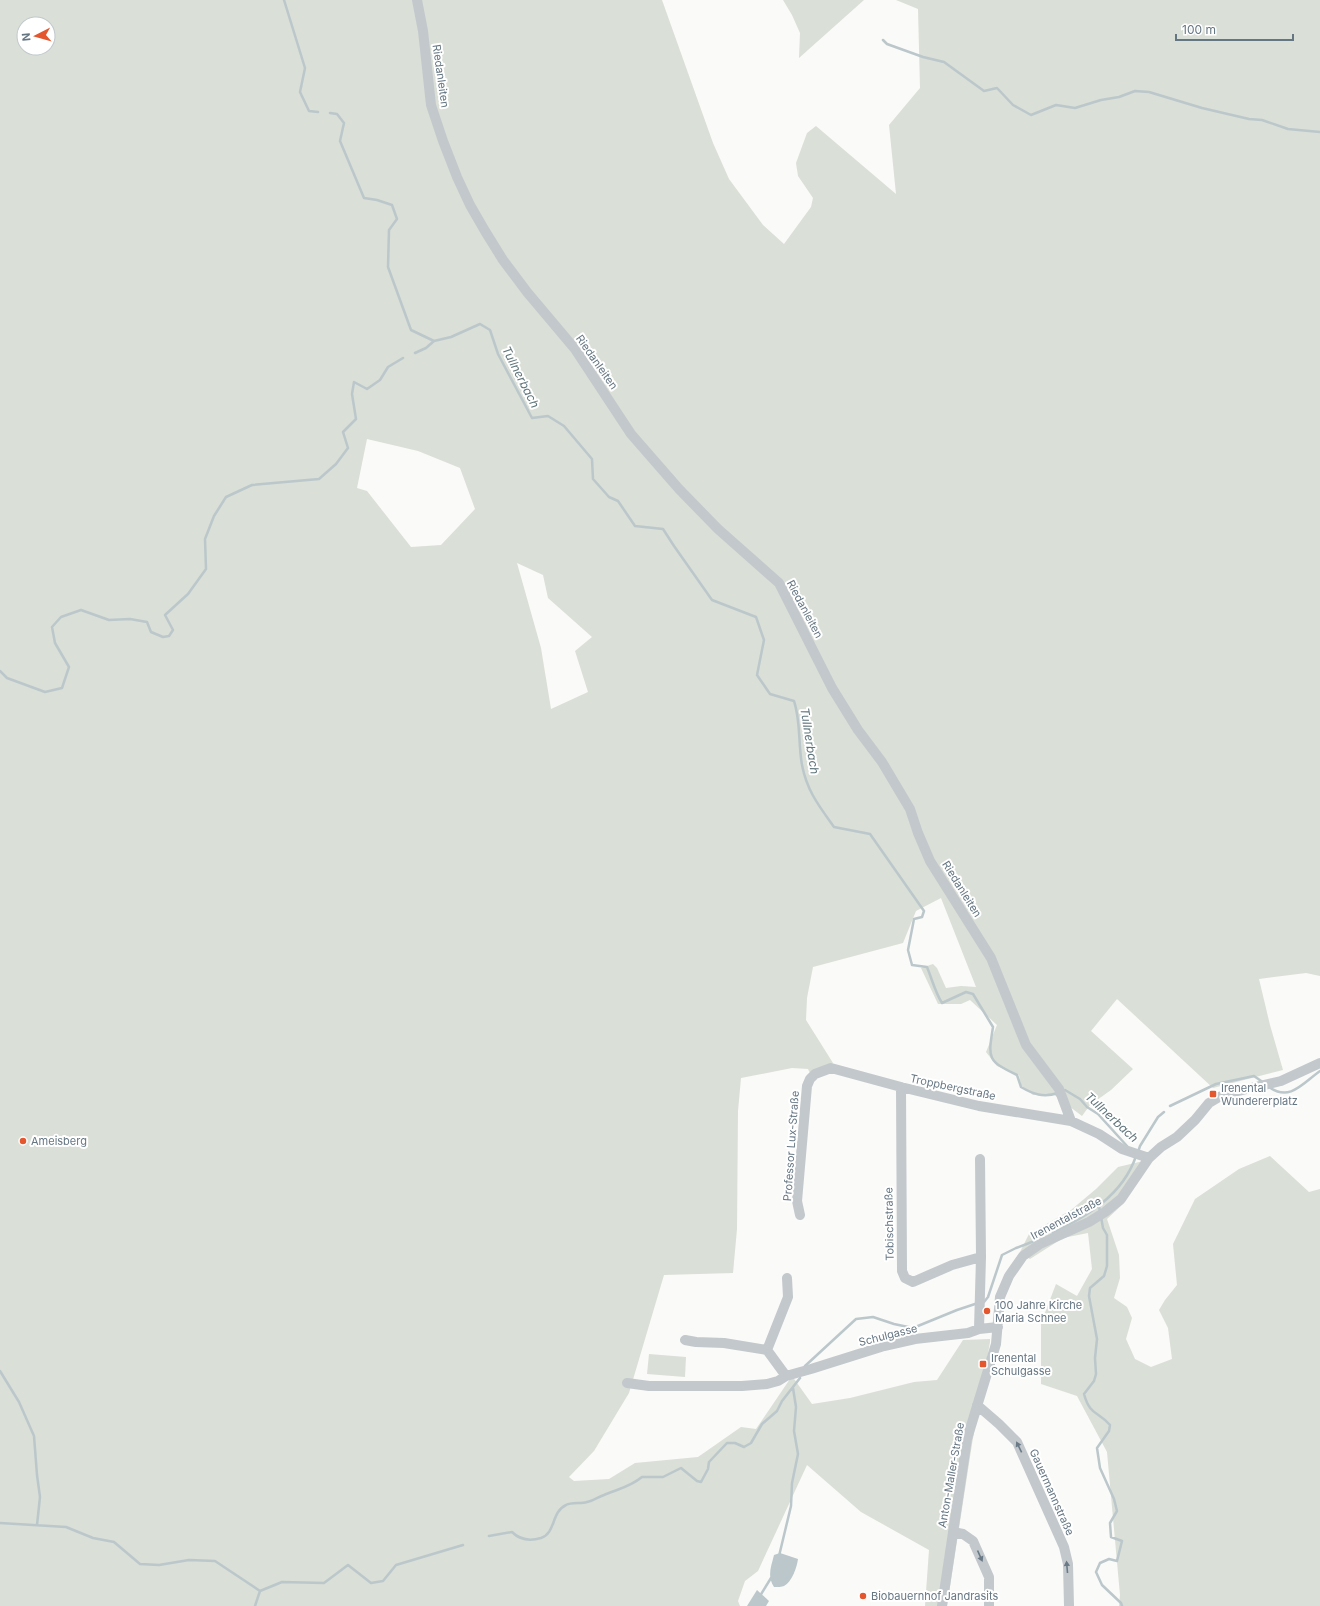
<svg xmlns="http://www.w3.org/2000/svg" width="1320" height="1606" font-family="Inter,sans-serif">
	<rect width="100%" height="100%" fill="#fafaf8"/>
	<path fill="#dadfd7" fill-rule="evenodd" d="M 0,0 L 662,0 L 713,143 L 729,179 L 763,225 L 784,244 L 811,207 L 813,198 L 798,176 L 796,163 L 807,133 L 816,126 L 896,194 L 889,125 L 920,88 L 918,9 L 896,0 L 1320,0 L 1320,976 L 1306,973 L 1259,979 L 1270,1025 L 1283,1070 L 1213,1088 L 1117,999 L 1091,1031 L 1133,1069 L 1111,1090 L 1090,1105 L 1082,1116 L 1053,1094 L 1033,1095 L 1021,1085 L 1019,1075 L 997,1066 L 986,1052 L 997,1025 L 970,1000 L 961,1004 L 938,1004 L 921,968 L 933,964 L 937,968 L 946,988 L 961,986 L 976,987 L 941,898 L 916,911 L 903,943 L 813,967 L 807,998 L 806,1020 L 833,1063 L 810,1073 L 808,1069 L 792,1068 L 741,1078 L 738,1111 L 737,1229 L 733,1273 L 664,1275 L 629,1393 L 594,1451 L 569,1477 L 574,1481 L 609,1479 L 635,1463 L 698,1457 L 741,1427 L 756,1429 L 792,1376 L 812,1404 L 850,1398 L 914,1382 L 937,1380 L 963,1340 L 990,1339 L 990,1342 L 972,1444 L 947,1606 L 925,1606 L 929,1550 L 861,1512 L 807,1465 L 758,1571 L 745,1581 L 738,1601 L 740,1606 L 0,1606 ZM 24,24 L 48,24 L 48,48 L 24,48 ZM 367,439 L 418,451 L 460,468 L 475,509 L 441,545 L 411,547 L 367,491 L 357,488 ZM 517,563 L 543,575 L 548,598 L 592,637 L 575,651 L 588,692 L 551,709 L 541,648 Z
		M 783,0 L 864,0 L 799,58 L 800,33 L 792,15 Z
		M 1270,1156 L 1309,1192 L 1320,1189 L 1320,1606 L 1119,1606 L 1120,1595 L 1107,1452 L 1077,1396 L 1041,1384 L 1041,1323 L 1056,1284 L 1077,1296 L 1092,1269 L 1088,1233 L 1063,1238 L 1030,1259 L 1020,1252 L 1029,1234 L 1071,1210 L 1096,1189 L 1118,1167 L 1152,1159 L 1123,1204 L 1107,1219 L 1119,1255 L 1120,1278 L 1114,1298 L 1127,1307 L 1132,1318 L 1126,1339 L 1135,1359 L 1151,1367 L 1172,1359 L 1168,1328 L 1159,1310 L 1165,1300 L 1177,1285 L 1173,1244 L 1195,1199 L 1239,1169 Z
		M 649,1354 L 686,1357 L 685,1377 L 647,1374 Z"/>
	<path fill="#bbc7cb" d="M 780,1553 L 798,1559 C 797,1567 792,1582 784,1586 C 782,1587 777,1587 774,1587 C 767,1576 771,1567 774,1555 Z
		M 757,1590 L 769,1601 L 766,1606 L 747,1606 Z"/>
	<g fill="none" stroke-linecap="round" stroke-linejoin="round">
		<path stroke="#bbc7cb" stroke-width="2.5" d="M 284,0 L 305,68 L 300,92 L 309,111 L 318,112
			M 883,40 L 887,44 L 923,57 L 944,62 L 984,91 L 997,88 L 1013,105 L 1031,115 L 1056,105 L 1075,108 L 1101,100 L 1119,97 L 1135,91 L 1149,92 L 1202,108 L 1249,119 L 1262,120 L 1288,129 L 1320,132
			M 330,113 L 337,114 L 344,123 L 340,141 L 364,198 L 377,200 L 392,205 L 397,219 L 389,230 L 388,267 L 411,330 L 434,341 L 451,337 L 480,324 L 490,330 L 498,354 L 532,418 L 548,416 L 564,426 L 592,459 L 593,479 L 609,497 L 618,501 L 635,526 L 663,529 L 674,546 L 712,600 L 756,617 L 764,640 L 757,675 L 770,694 L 794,701 C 801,722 798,743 802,765 C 807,791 819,806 834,827 L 870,834 L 924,911 L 922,917 L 914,919 L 908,950 L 912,965 L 927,967 C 932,979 935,992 942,1003 L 966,992 L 973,994 L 993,1027 C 988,1058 987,1061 1017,1075 L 1021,1087 C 1033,1094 1043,1098 1058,1093
			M 415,353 L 426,348 L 434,341
			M 0,671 L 7,678 L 45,692 L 62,688 L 69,667 L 55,643 L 52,627 L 61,617 L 81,610 L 109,620 L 130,619 L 147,622 L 151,632 L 163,637 L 169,636 L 173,630 L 165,615 L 188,594 L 206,569 L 205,539 L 214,516 L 226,497 L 252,485 L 319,479 L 336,464 L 348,448 L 343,432 L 356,419 L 352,394 L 354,382 L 367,389 L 380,380 L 388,367 L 403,358
			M 1269,1087 C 1290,1102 1303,1083 1320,1071
			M 1063,1091 L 1065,1090 L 1080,1099 L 1087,1107 L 1098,1114 L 1127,1146
			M 1170,1106 L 1216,1084 L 1254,1076 L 1264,1083
			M 1138,1152 L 1140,1146 L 1158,1117 L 1164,1112
			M 1099,1206 L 1100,1212
			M 1101,1217 L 1103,1228 L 1107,1235 L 1107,1266 L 1104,1276 L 1090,1288 L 1089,1296 L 1097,1339 L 1095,1358 L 1096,1374 L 1094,1381 L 1084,1394 C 1090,1416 1098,1411 1110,1425 L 1109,1431 L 1097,1448 L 1100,1468 L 1114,1499 L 1117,1511 L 1110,1523 L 1111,1537 L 1122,1541 L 1117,1561 L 1109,1559 L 1100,1563 L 1096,1572 L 1102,1585 L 1121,1603 L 1122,1606
			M 1053,1233 C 1087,1216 1123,1195 1136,1156
			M 984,1302 L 988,1297 L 1002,1255 L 1016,1248 L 1037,1240
			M 805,1366 L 856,1319 L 873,1317 L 894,1324 L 913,1328 L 957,1310 L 975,1304
			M 0,1371 L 19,1402 L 34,1436 L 37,1475 L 40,1497 L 37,1525
			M 0,1523 L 66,1527 L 93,1538 L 114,1542 L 140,1564 L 159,1565 L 189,1560 L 215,1561 L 260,1591 L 282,1582 L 324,1583 L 348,1565 L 371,1583 L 383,1581 L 396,1565 L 463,1545
			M 489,1536 L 512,1532 C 520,1540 531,1541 541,1538 C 556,1533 551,1512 566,1505 C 572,1502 581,1504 587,1502 C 593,1501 598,1497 604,1495 C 618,1489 630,1487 642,1477 L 663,1477 L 681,1468 L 697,1481 L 701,1482 L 708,1469 L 709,1462 L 727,1443 L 735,1443 L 744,1447 L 751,1443 L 762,1424 L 777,1411 L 782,1401 L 800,1378
			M 779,1556 L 791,1506 L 792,1483 L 798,1454 L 794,1431 L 796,1407 L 793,1388
			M 760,1596 L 771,1578
			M 255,1606 L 260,1591"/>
		<path stroke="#c3c8cc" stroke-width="10" d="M 417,0 L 423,31 L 431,105 L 443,141 L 457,177 L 470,205 L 485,231 L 503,260 L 527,292 L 575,349 L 631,434 L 679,489 L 718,529 L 779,583 L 832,688 L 858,730 L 882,762 L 910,809 L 918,833 L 930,861 L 991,958 L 1026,1045 L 1059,1089 L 1071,1121
			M 901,1087 L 902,1271 L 905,1278 L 913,1282 L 952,1265 L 981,1257 L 979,1329
			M 980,1159 L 981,1257
			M 800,1215 L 797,1201 L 807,1086 L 810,1079 L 815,1074 L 831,1068 L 901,1087 L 979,1106 L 1071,1121 L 1099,1134 L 1122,1149 L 1149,1158
			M 685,1340 L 696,1342 L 724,1343 L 767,1350
			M 786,1376 L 767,1350 L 788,1297 L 787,1278
			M 627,1383 L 649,1386 L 742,1386 L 767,1384 L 778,1381 L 786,1376 L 811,1369 L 884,1346 L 915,1339 L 968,1333 L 979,1329 L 998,1327
			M 977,1405 L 999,1424 L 1017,1442 L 1064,1547 L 1068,1564 L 1069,1606
			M 953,1532 L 963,1534 L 973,1541 L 989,1577 L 989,1606
			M 942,1606 L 967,1439 L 996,1344 L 1000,1297 L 1009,1276 L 1023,1256 L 1040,1244 L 1089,1222 L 1105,1212 L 1121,1199 L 1149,1158 L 1161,1147 L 1177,1137 L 1195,1120 L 1209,1103 L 1219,1097 L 1234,1092 L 1281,1081 L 1320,1063"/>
	</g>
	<defs><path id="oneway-solid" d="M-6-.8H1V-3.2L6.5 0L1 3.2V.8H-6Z"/></defs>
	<g fill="#6a7a87">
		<use href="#oneway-solid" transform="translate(1019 1447) rotate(-116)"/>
		<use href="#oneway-solid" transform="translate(980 1556) rotate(66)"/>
		<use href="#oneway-solid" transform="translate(1067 1567) rotate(-95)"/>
	</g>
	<g fill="#e4572e" stroke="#fff" stroke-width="1.5">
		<rect x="1209" y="1090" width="8" height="8" rx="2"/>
		<circle cx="23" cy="1141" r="4"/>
		<circle cx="987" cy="1311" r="4"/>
		<rect x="979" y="1360" width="8" height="8" rx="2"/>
		<circle cx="863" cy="1596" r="4"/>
	</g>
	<g text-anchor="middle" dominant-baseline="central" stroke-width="4" stroke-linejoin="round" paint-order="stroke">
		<g font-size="11" fill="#657683" stroke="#fff">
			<text transform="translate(441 76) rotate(82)">Riedanleiten</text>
			<text transform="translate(597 362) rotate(55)">Riedanleiten</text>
			<text transform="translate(805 609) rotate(62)">Riedanleiten</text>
			<text transform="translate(962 889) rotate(58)">Riedanleiten</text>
			<text transform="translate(953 1087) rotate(12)">Troppbergstraße</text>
			<text transform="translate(791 1146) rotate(-86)">Professor Lux-Straße</text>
			<text transform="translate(1066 1218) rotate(-28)">Irenentalstraße</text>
			<text transform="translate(889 1224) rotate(-91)">Tobischstraße</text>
			<text transform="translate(888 1335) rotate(-14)">Schulgasse</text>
			<text transform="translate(951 1475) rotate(-80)">Anton-Maller-Straße</text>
			<text transform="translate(1052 1492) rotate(66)">Gauermannstraße</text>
		</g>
		<g font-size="11" fill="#657683" stroke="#fff" text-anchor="start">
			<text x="1221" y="1088">Irenental<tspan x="1221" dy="13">Wundererplatz</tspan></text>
			<text x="31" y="1141">Ameisberg</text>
			<text x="995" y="1305">100 Jahre Kirche<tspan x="995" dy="13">Maria Schnee</tspan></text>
			<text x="991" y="1358">Irenental<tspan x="991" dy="13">Schulgasse</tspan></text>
			<text x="871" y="1596">Biobauernhof Jandrasits</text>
		</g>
		<g font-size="12" font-style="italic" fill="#60757c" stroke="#fff">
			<text transform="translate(521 377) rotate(63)">Tullnerbach</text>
			<text transform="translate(810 741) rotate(81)">Tullnerbach</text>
			<text transform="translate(1112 1117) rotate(43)">Tullnerbach</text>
		</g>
	</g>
	<g transform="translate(36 36) rotate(264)"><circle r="19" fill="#ffffff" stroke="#c1c8cd"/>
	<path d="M0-3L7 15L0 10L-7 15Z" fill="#e4572e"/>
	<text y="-6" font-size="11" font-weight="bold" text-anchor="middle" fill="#657683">N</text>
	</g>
	<path d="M1176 34v6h117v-6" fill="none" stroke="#657683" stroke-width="2"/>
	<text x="1182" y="34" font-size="12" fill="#657683" stroke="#ffffff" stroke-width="3" paint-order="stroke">100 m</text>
</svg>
